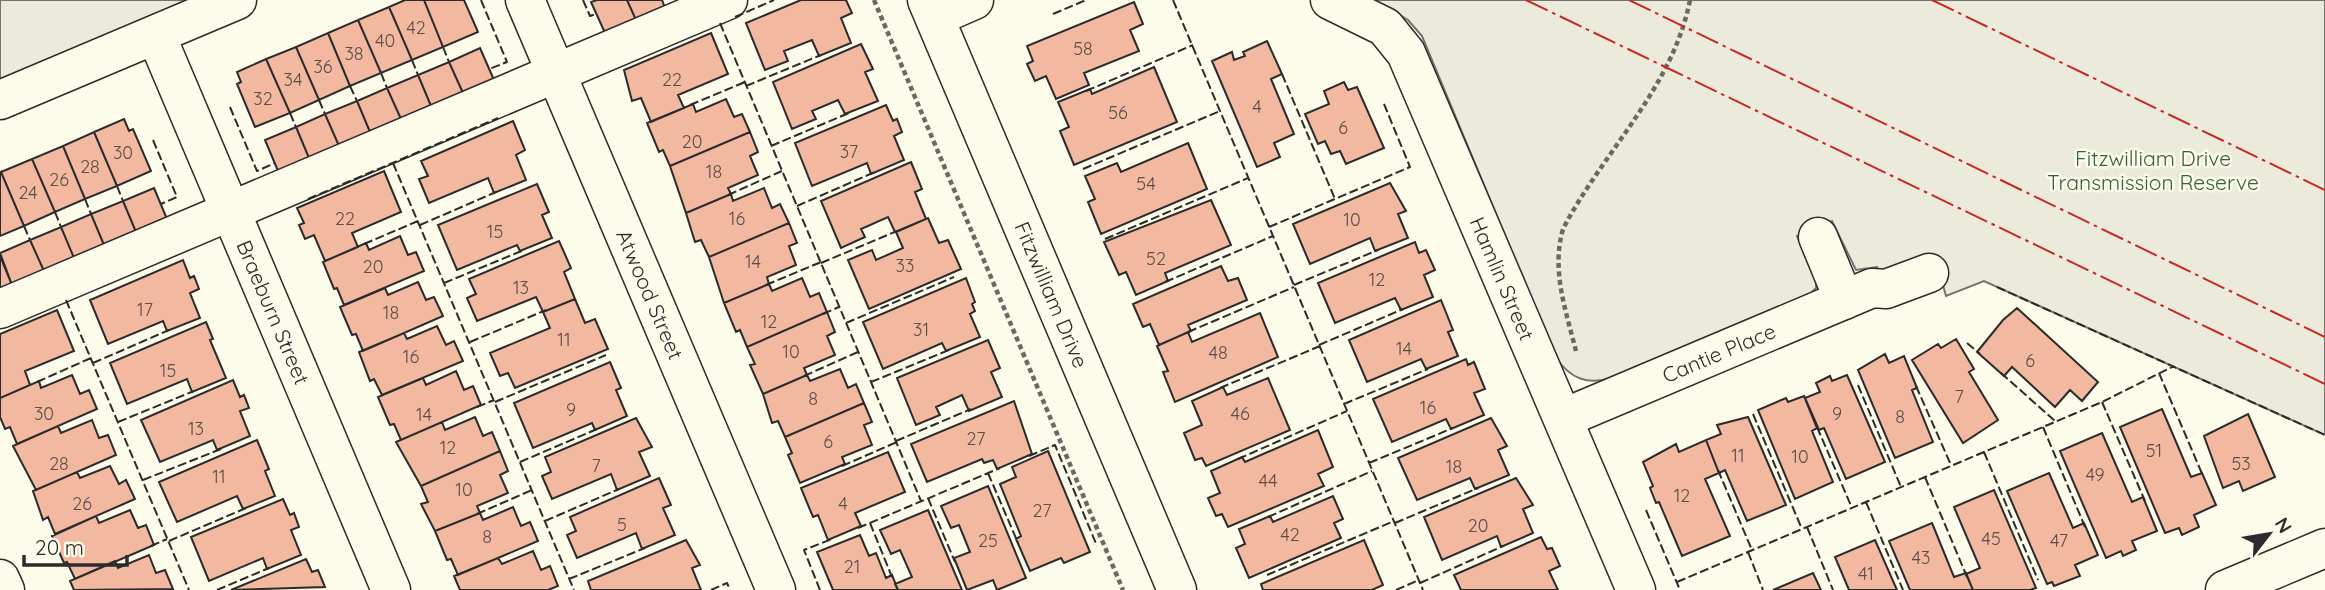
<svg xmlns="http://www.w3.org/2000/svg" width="2325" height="590" font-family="Quicksand,sans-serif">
	<rect width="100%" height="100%" fill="#fdfbea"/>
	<path fill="#ecebdb" stroke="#74746e" stroke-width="2" d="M 0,0 L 187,0 L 0,80 Z
		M 1375,0 L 2325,0 L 2325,435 L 1984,281 L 1946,296 L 1943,285 L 1948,273 L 1925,262 L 1883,279 L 1877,267 L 1856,270 L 1832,221 L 1797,236 L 1816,280 L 1816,288 L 1810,294 L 1612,378 C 1587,385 1571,379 1556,358 L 1422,36 L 1408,20 Z"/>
	<path fill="#f2b8a0" stroke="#2b2b2b" stroke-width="2" d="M 405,0 L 424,0 L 443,47 L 412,60 L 389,7 Z
		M 424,0 L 464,0 L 478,32 L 443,47 Z
		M 597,0 L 627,0 L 636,20 L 605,33 L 591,2 Z
		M 627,0 L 662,0 L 665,8 L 636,20 Z
		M 801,0 L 846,0 L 852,13 L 841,18 L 851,43 L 819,56 L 812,40 L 784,51 L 788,61 L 765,70 L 746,23 Z
		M 1134,2 L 1143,24 L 1130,30 L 1139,51 L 1084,73 L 1089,85 L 1056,99 L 1046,76 L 1035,81 L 1027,64 L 1033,61 L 1027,46 Z
		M 389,7 L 412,60 L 381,73 L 358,20 Z
		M 358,20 L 381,73 L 350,86 L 328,33 Z
		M 328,33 L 350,86 L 319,100 L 296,47 Z
		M 711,33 L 728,74 L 678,95 L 684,108 L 651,122 L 641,98 L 632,101 L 624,70 Z
		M 1267,41 L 1282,74 L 1271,79 L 1294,134 L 1274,143 L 1280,157 L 1257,167 L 1212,61 L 1232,52 L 1234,60 L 1245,56 L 1243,52 Z
		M 861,44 L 873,69 L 865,72 L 878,101 L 845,114 L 838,100 L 812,111 L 816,119 L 792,129 L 773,82 Z
		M 296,47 L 319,100 L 290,113 L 266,59 Z
		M 480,48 L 494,80 L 463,93 L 449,62 Z
		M 266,59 L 290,113 L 255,127 L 237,84 L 241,82 L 237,72 Z
		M 449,62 L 463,93 L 431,106 L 418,75 Z
		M 1154,67 L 1177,122 L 1074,165 L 1060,131 L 1069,127 L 1058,102 L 1090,89 L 1092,94 Z
		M 418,75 L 431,106 L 401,119 L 387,88 Z
		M 1344,82 L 1348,90 L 1357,87 L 1384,148 L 1346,164 L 1340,151 L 1331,154 L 1325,141 L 1318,144 L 1305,114 L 1329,104 L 1324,91 Z
		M 387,88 L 401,119 L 370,132 L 357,101 Z
		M 726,99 L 734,117 L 742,114 L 750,132 L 670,166 L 663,150 L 659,152 L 647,123 L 693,104 L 696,112 Z
		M 357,101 L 370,132 L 339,146 L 325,114 Z
		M 886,105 L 893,121 L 897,119 L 902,132 L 894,136 L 904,160 L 871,174 L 867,163 L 812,186 L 795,143 Z
		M 325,114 L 339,146 L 309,158 L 296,127 Z
		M 124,119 L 129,131 L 133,129 L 151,171 L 117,186 L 94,132 Z
		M 513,121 L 525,150 L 516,155 L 526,180 L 494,193 L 488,178 L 429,203 L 419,179 L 428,176 L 421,161 Z
		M 296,127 L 309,158 L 278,171 L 265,140 Z
		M 94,132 L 117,186 L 85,199 L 63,146 Z
		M 750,132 L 758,152 L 750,156 L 758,175 L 728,188 L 731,194 L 686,213 L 670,166 Z
		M 1188,143 L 1207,189 L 1101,234 L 1088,202 L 1095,199 L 1085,176 L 1117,163 L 1121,172 Z
		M 63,146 L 85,199 L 55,212 L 32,159 Z
		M 32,159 L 55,212 L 24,226 L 1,172 Z
		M 911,162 L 922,189 L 915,192 L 926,219 L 895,232 L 888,217 L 861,229 L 865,237 L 841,248 L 821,201 Z
		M 384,171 L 401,212 L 352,233 L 358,247 L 325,261 L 314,235 L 305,239 L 299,225 L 304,223 L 297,208 Z
		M 1,172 L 24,226 L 0,236 L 0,173 Z
		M 1390,183 L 1406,211 L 1398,214 L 1408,238 L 1375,251 L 1370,238 L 1310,264 L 1293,224 Z
		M 537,184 L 549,212 L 542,215 L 552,238 L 520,251 L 517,245 L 457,270 L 438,225 Z
		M 154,188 L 167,219 L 136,232 L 123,201 Z
		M 764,188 L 772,208 L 780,204 L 789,223 L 709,257 L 701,240 L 695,242 L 686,213 L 731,194 L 733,201 Z
		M 1211,200 L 1231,245 L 1165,273 L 1168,281 L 1136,295 L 1126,272 L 1119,275 L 1104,242 Z
		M 123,201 L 136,232 L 104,245 L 91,214 Z
		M 91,214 L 104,245 L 74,258 L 61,227 Z
		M 928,218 L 939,243 L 948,240 L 961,269 L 869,309 L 848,260 L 872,250 L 876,260 L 903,248 L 896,232 Z
		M 789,223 L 797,243 L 789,246 L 796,265 L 767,277 L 769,284 L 724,303 L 709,257 Z
		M 61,227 L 74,258 L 44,271 L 30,240 Z
		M 400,236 L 408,255 L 416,252 L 424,271 L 344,305 L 337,288 L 334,289 L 323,262 L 366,243 L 369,250 Z
		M 30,240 L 44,271 L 12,285 L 0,253 Z
		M 559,241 L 571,268 L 564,272 L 575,299 L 543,312 L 536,297 L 477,321 L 467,298 L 476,294 L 469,279 Z
		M 1415,242 L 1419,253 L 1426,250 L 1435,270 L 1424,275 L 1433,297 L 1401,310 L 1395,298 L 1335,323 L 1318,283 Z
		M 0,256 L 12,285 L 0,290 Z
		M 183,260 L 190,278 L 194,276 L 199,289 L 190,293 L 200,318 L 167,331 L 163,321 L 108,344 L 90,300 Z
		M 1221,266 L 1228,281 L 1238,278 L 1247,300 L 1188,325 L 1191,331 L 1159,345 L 1150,324 L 1143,327 L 1133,304 Z
		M 802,278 L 810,297 L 819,293 L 827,312 L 747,347 L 740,330 L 736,332 L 724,303 L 769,284 L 772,291 Z
		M 966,278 L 975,302 L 972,304 L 975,311 L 970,314 L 980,337 L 946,351 L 942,343 L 883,369 L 863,322 Z
		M 418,282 L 426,300 L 434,297 L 443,316 L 363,351 L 356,334 L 352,335 L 340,307 L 385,288 L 388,295 Z
		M 575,299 L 585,323 L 595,319 L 608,349 L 515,388 L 508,373 L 500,376 L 490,353 L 550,328 L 543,312 Z
		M 1441,300 L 1453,330 L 1448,332 L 1458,356 L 1426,369 L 1421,359 L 1367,382 L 1349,340 Z
		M 2017,308 L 2098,382 L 2082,401 L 2070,390 L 2055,407 L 2012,367 L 2004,376 L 1977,352 L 2003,320 Z
		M 57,310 L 74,351 L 25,371 L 30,385 L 0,398 L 0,334 Z
		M 827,312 L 835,332 L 827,336 L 835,355 L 804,368 L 807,375 L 763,394 L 750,365 L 755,364 L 747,347 Z
		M 1260,313 L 1278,357 L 1175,402 L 1163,372 L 1168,371 L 1157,346 L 1188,332 L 1192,342 Z
		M 206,322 L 213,339 L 210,340 L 226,378 L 192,392 L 187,379 L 127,404 L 110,363 Z
		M 437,326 L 446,345 L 454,341 L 463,361 L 382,395 L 374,379 L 370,381 L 359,352 L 404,333 L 407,339 Z
		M 1956,339 L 1974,369 L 1969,372 L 1998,420 L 1963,443 L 1912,360 L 1938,344 L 1941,348 Z
		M 988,340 L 1000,368 L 991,372 L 1002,397 L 969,411 L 962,395 L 936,407 L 940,415 L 916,425 L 897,378 Z
		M 1885,354 L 1889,363 L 1904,356 L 1917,388 L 1912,390 L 1933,442 L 1895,458 L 1858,370 Z
		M 1466,359 L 1468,365 L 1474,362 L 1485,389 L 1474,393 L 1484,415 L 1451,429 L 1446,419 L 1392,442 L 1373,399 Z
		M 610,362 L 621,388 L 616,390 L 627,416 L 595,430 L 592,423 L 533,448 L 514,403 Z
		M 840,369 L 848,388 L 856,384 L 864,403 L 785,437 L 778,421 L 772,423 L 763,394 L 807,375 L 810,381 Z
		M 456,371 L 464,390 L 473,386 L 481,405 L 401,440 L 394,424 L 390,425 L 378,397 L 423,378 L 426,385 Z
		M 72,375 L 80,394 L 89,390 L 97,409 L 17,444 L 10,427 L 5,429 L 0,417 L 0,398 L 39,381 L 41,388 Z
		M 1847,375 L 1885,462 L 1846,479 L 1824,428 L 1819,430 L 1805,398 L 1820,392 L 1816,383 L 1830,376 L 1832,381 Z
		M 1268,378 L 1290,430 L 1206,466 L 1202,458 L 1195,460 L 1184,433 L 1202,425 L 1192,401 L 1223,387 L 1227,395 Z
		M 233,380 L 240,397 L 244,395 L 249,408 L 240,411 L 250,436 L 217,450 L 213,440 L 160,462 L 141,420 Z
		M 1804,396 L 1817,428 L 1812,431 L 1833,482 L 1795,499 L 1758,410 L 1786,398 L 1788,402 Z
		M 1014,401 L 1032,454 L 997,469 L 993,460 L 984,463 L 982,459 L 927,482 L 911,444 Z
		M 864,403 L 872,422 L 864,425 L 872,445 L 842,457 L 845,464 L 800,483 L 788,455 L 792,453 L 785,437 Z
		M 2162,409 L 2191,477 L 2202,473 L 2216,505 L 2194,515 L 2199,527 L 2182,535 L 2179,528 L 2165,533 L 2120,427 Z
		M 2248,414 L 2275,477 L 2243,491 L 2239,481 L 2223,488 L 2204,436 Z
		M 475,417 L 483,436 L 492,432 L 500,451 L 421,486 L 396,442 L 442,422 L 445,430 Z
		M 1748,417 L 1786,505 L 1747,521 L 1725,470 L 1719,473 L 1706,440 L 1721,434 L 1717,425 Z
		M 636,418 L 652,447 L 639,452 L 650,476 L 617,490 L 611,474 L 552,499 L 542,476 L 551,472 L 545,457 Z
		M 1491,418 L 1507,446 L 1498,450 L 1509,475 L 1475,489 L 1470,478 L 1417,500 L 1398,458 Z
		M 92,420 L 99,438 L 108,435 L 116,455 L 36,490 L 13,446 L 58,426 L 61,433 Z
		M 1318,430 L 1333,467 L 1318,474 L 1324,486 L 1228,527 L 1222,514 L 1216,516 L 1208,498 L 1220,493 L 1211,471 L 1242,457 L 1245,462 Z
		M 2102,433 L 2132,502 L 2143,497 L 2157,531 L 2132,541 L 2136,550 L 2123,556 L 2121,551 L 2106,558 L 2060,451 Z
		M 257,440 L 269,469 L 265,471 L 275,496 L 243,509 L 237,496 L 177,522 L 159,482 Z
		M 1706,440 L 1719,473 L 1705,479 L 1730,536 L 1682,556 L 1659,502 L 1656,503 L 1650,488 L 1653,486 L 1643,462 L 1676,444 L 1679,452 Z
		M 500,451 L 508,471 L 500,475 L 508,493 L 477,506 L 480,513 L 435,531 L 421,504 L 428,502 L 421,486 Z
		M 1048,451 L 1090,552 L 1064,563 L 1061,558 L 1030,571 L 1016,539 L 1021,536 L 1000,484 L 1016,477 L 1012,467 Z
		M 888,452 L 905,492 L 855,513 L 861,526 L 828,540 L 818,515 L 813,517 L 801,488 Z
		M 110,466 L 119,484 L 126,480 L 135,499 L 55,534 L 48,517 L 43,520 L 33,491 L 77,472 L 80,478 Z
		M 2049,473 L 2073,528 L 2084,523 L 2098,555 L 2075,565 L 2080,576 L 2054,586 L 2052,582 L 2047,584 L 2007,491 Z
		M 659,478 L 671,505 L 663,508 L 675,535 L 642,549 L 636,533 L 577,558 L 567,535 L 576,531 L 570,517 Z
		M 1516,478 L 1533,505 L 1523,509 L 1533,533 L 1501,547 L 1497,536 L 1442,560 L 1424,517 Z
		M 988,486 L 1026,578 L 997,590 L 993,580 L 967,590 L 954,558 L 970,552 L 959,525 L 951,528 L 941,506 Z
		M 1994,490 L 2036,588 L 2030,590 L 1973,590 L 1966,574 L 1980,568 L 1954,507 Z
		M 1333,496 L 1343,519 L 1334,523 L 1341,538 L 1249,578 L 1236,548 L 1245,544 L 1239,529 L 1270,516 L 1273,522 Z
		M 283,499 L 290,515 L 294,513 L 299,527 L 291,530 L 301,555 L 267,569 L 263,558 L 209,581 L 191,537 Z
		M 513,507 L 521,526 L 530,522 L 538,541 L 458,575 L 451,559 L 447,560 L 435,531 L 480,513 L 483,520 Z
		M 130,510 L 138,528 L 146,525 L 154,545 L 75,579 L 67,562 L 64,563 L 52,536 L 96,516 L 99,523 Z
		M 928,510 L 962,590 L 898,590 L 895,584 L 912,577 L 900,550 L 891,554 L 880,530 Z
		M 1932,523 L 1954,577 L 1966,573 L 1973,590 L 1910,590 L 1889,541 Z
		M 860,535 L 869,556 L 876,553 L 886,578 L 892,575 L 898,590 L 833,590 L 817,552 Z
		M 1541,537 L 1547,549 L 1552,548 L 1560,566 L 1549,571 L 1558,590 L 1461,590 L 1454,575 Z
		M 686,540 L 700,565 L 692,568 L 701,590 L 591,590 L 588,581 Z
		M 1364,540 L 1383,585 L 1372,590 L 1263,590 L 1261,584 Z
		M 1875,540 L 1897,590 L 1849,590 L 1835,557 Z
		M 533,551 L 541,570 L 550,566 L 558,586 L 548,590 L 460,590 L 454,576 L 498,558 L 502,564 Z
		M 149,555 L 156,573 L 165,570 L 173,589 L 74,590 L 70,581 L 115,561 L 118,568 Z
		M 306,559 L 312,572 L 318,570 L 325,587 L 231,590 Z
		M 1813,573 L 1821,590 L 1773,590 Z"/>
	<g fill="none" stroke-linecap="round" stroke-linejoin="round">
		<defs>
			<g id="minor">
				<path id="s1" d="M 525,0 L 776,590"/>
				<path id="s2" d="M 927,0 L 1177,590"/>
				<path id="s3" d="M 1330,0 L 1385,27 L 1406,53 L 1636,590"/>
				<path d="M 935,17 L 974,0"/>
				<path id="s4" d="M 156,35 L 391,590"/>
				<path d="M 0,100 L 237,0"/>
				<path d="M 1818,237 L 1844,300"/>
				<path d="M 0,309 L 728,0"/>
				<path id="s5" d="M 1564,418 L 1872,288 L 1886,289 L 1929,273"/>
				<path d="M 0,579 L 5,590"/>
				<path d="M 2225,590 L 2325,548"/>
			</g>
		</defs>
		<use href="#minor" stroke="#2b2b2b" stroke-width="41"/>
		<path stroke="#6a6964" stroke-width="4.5" stroke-dasharray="5 3.5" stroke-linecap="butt" d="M 874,0 L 1123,590
			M 1576,351 C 1566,311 1551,270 1563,229 C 1602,153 1673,88 1690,0"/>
		<use href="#minor" stroke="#fdfbea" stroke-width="38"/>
		<path stroke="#2b2b2b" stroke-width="2" stroke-dasharray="9 3.5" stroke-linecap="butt" d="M 481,0 L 507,62 L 489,69
			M 583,0 L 590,16 L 596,14
			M 1173,0 L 1423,590
			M 1053,14 L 1086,0
			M 735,17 L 774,0
			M 720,23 L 921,501
			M 443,47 L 449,62
			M 412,60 L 418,75
			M 381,73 L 387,88
			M 1282,74 L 1335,199
			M 350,86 L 357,101
			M 746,86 L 821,55
			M 1086,91 L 1193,45
			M 319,100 L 325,114
			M 690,105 L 745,82
			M 230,107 L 257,171 L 275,163
			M 290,113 L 296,127
			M 153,140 L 177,197 L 161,204
			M 771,146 L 849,113
			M 393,163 L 574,590
			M 1083,169 L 1220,111
			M 117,186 L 123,201
			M 728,195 L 782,171
			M 85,199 L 91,214
			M 308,199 L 498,118
			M 797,206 L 875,172
			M 55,212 L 61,227
			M 420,225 L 496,192
			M 24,226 L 30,240
			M 1269,227 L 1410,167 L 1384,104
			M 1105,239 L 1248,178
			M 364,244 L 418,221
			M 821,263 L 897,231
			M 1165,282 L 1273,236
			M 444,283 L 524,250
			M 766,285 L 821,262
			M 1294,285 L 1378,250
			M 1997,287 L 2325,435
			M 66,300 L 189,590
			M 823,314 L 839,307
			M 846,323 L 954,277
			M 1188,332 L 1294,287
			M 470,342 L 546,310
			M 1967,343 L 1980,354
			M 1319,345 L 1403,309
			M 93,363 L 169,330
			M 2001,373 L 2055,421
			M 2159,373 L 2203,476
			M 804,376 L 858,352
			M 37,382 L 91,358
			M 871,382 L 949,350
			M 1858,385 L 1901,487
			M 1916,386 L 1951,465
			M 1220,388 L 1320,346
			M 495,402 L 606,355
			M 2102,402 L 2145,501
			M 1344,404 L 1428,369
			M 477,407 L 494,400
			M 1753,414 L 1802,529
			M 118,422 L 194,391
			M 1817,427 L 1852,508
			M 2043,427 L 2085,527
			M 896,441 L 971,409
			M 1984,452 L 2038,580
			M 1029,456 L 1055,445 L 1097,546
			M 1238,459 L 1347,411
			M 520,462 L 597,429
			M 1369,463 L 1453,428
			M 842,466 L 897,442
			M 1718,470 L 1752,550
			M 988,473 L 1018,543
			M 1925,477 L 1967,577
			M 143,480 L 221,449
			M 928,498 L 955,562
			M 1866,502 L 1903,590
			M 1646,510 L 1680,590
			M 477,514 L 532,490
			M 1268,517 L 1372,471
			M 545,521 L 619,489
			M 870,523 L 892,577
			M 1395,523 L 1478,488
			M 1807,527 L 1833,590
			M 858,528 L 1000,468
			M 169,541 L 246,508
			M 151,546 L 167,539
			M 1748,552 L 1763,590
			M 1267,575 L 1394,521
			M 569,579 L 645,548
			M 1677,582 L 2102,402 L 2174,366
			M 1420,583 L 1503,546
			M 217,590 L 269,568
			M 711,590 L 727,583 L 730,590
			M 820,590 L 804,550 L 832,539
			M 1396,590 L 1419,580"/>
		<path stroke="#c62828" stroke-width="2" stroke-dasharray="24 5 3.5 5" stroke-linecap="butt" d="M 1526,0 L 2325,384
			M 1629,0 L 2325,337
			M 1932,0 L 2325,190"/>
	</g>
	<g text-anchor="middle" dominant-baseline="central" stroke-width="5" stroke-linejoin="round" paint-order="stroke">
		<g font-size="18" fill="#5d4e48">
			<text x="416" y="27">42</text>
			<text x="385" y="40">40</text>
			<text x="1083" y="48">58</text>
			<text x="354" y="53">38</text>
			<text x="323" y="66">36</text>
			<text x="293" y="79">34</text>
			<text x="672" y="79">22</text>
			<text x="263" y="98">32</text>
			<text x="1257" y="106">4</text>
			<text x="1118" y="112">56</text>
			<text x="1343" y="127">6</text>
			<text x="692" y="141">20</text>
			<text x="849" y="151">37</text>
			<text x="123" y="152">30</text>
			<text x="90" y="166">28</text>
			<text x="714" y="171">18</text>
			<text x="59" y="179">26</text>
			<text x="1146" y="183">54</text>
			<text x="28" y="192">24</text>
			<text x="345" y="218">22</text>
			<text x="737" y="218">16</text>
			<text x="1352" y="219">10</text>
			<text x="495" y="231">15</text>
			<text x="1156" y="258">52</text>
			<text x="753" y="261">14</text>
			<text x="905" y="265">33</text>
			<text x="373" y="266">20</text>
			<text x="1377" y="279">12</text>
			<text x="521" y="287">13</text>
			<text x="145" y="309">17</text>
			<text x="391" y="312">18</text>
			<text x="769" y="321">12</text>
			<text x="921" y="329">31</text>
			<text x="564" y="339">11</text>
			<text x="1404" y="348">14</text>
			<text x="791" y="351">10</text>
			<text x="1218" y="352">48</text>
			<text x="411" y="356">16</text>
			<text x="2030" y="360">6</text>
			<text x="168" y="370">15</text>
			<text x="1959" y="396">7</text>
			<text x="813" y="398">8</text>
			<text x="1428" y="407">16</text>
			<text x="571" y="409">9</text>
			<text x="44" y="413">30</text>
			<text x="1240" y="413">46</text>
			<text x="1837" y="413">9</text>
			<text x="424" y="414">14</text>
			<text x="1900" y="416">8</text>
			<text x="196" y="428">13</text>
			<text x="976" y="438">27</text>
			<text x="828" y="441">6</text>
			<text x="448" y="447">12</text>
			<text x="2154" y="450">51</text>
			<text x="1738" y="455">11</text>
			<text x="1800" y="456">10</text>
			<text x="59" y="463">28</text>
			<text x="2241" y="463">53</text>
			<text x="596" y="465">7</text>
			<text x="1454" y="466">18</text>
			<text x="2095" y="474">49</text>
			<text x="219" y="476">11</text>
			<text x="1268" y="480">44</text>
			<text x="464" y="489">10</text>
			<text x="1682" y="495">12</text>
			<text x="82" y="503">26</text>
			<text x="843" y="503">4</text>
			<text x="1042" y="510">27</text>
			<text x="622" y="524">5</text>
			<text x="1478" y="525">20</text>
			<text x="1290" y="534">42</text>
			<text x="487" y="536">8</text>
			<text x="1991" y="538">45</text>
			<text x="988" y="540">25</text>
			<text x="2059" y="540">47</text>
			<text x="1921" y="557">43</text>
			<text x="852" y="566">21</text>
			<text x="1866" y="573">41</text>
		</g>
		<g font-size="21" fill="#34623c" stroke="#fdfbea">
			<text x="2153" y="158">Fitzwilliam Drive<tspan x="2153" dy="24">Transmission Reserve</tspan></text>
		</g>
		<g font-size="21" fill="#2b2b2b" stroke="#fdfbea">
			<text stroke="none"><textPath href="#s3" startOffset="340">Hamlin Street</textPath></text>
			<text stroke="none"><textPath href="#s1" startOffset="320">Atwood Street</textPath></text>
			<text stroke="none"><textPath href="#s2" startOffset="320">Fitzwilliam Drive</textPath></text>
			<text stroke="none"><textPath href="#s4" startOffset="301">Braeburn Street</textPath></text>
			<text stroke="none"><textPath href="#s5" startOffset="168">Cantie Place</textPath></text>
		</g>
	</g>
	<g transform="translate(2269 534) rotate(59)" stroke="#fdfbea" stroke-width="5" paint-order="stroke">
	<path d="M0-5L12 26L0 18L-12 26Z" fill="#2b2b2b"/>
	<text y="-10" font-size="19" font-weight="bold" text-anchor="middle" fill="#2b2b2b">N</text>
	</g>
	<path d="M24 555v10h103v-10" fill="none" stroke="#2b2b2b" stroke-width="3.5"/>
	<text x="35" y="555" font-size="21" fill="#2b2b2b" stroke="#fdfbea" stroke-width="5" paint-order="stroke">20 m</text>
</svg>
